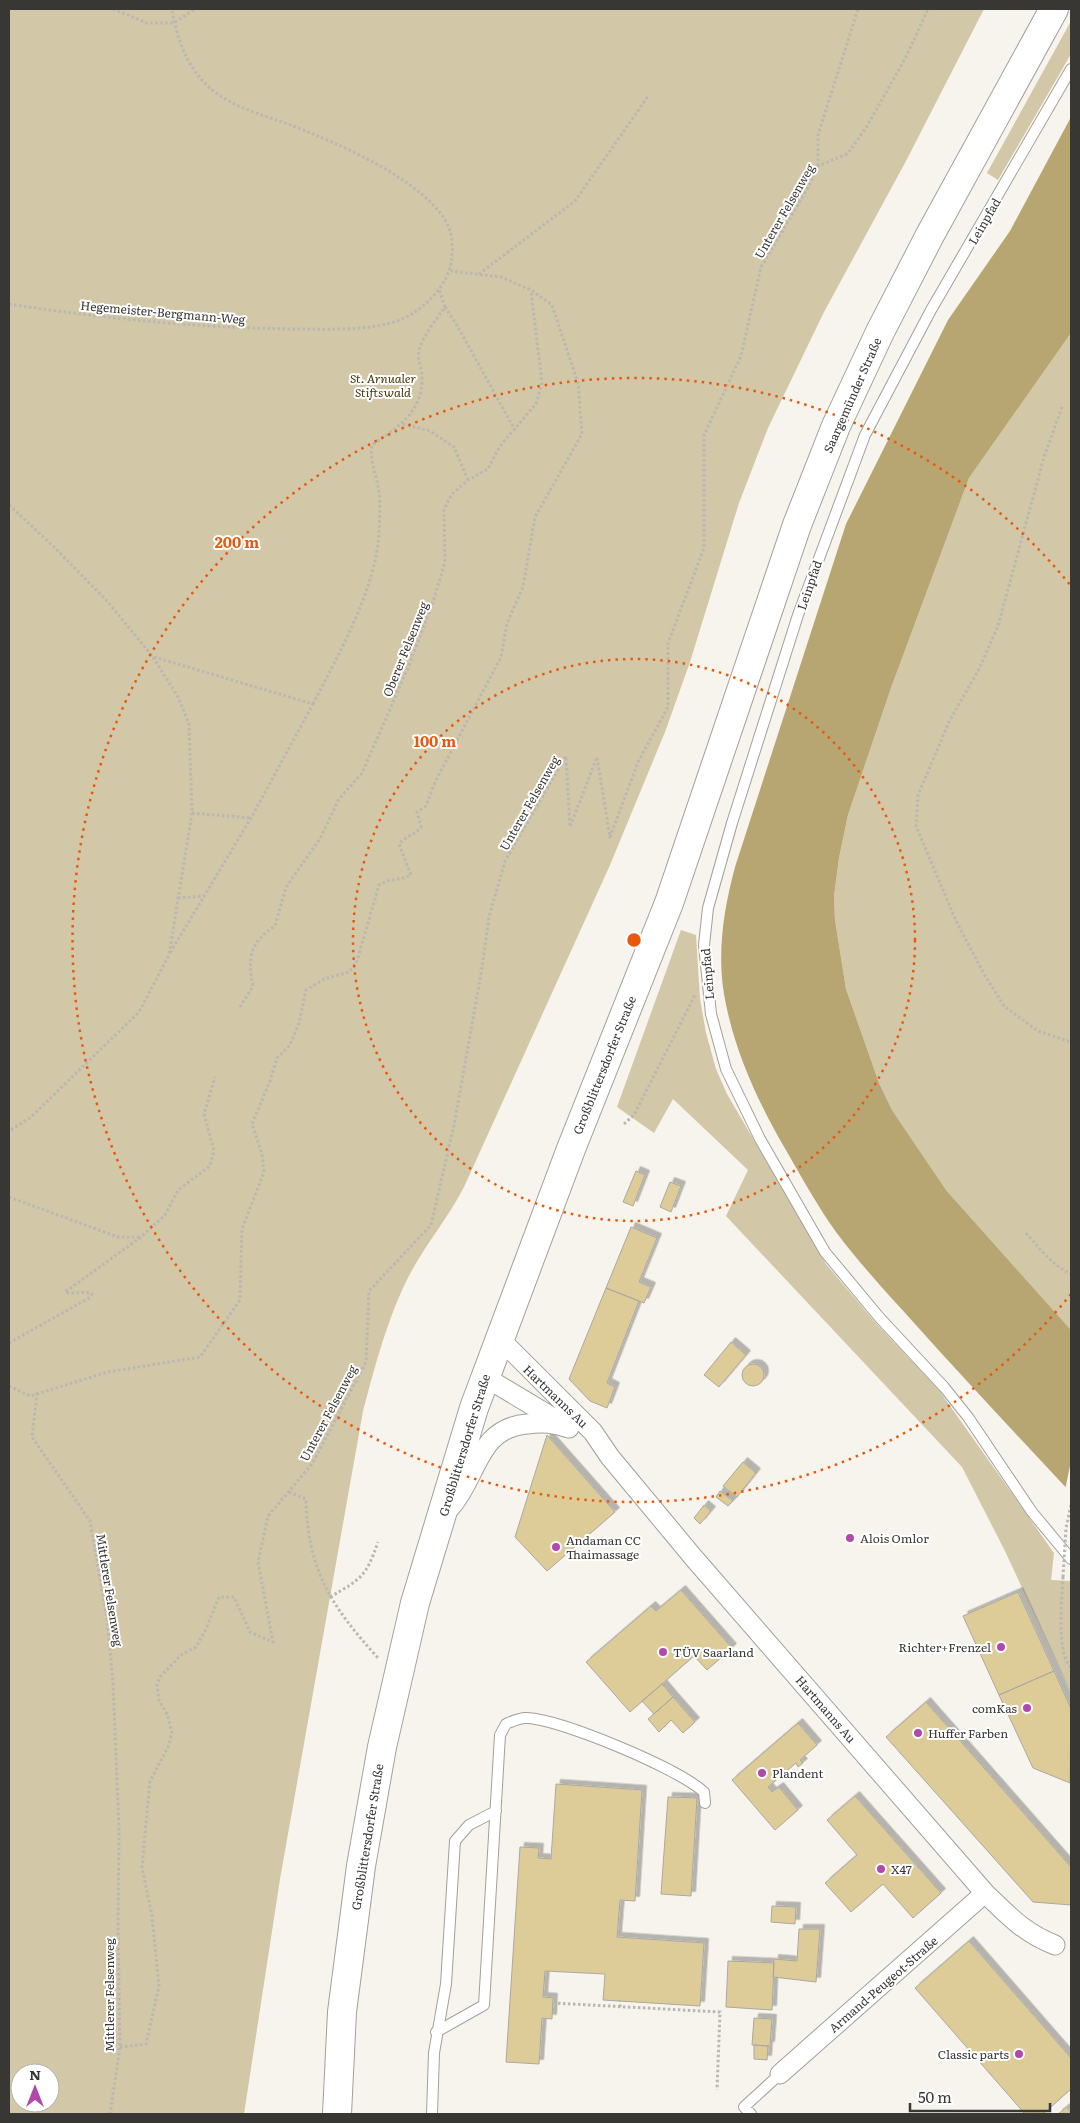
<svg xmlns="http://www.w3.org/2000/svg" width="1080" height="2123" font-family="Literata,serif">
	<defs>
		<filter id="shadow"><feDropShadow dx="4.5" dy="-4.5" stdDeviation="0" flood-color="#0004"/></filter>
	</defs>
	<rect width="100%" height="100%" fill="#f6f4ec"/>
	<path fill="#d2c7a7" fill-rule="evenodd" d="M 9,9 L 984,9 L 906,161 L 824,312 L 768,428 L 739,503 L 690,662 L 665,732 L 610,865 L 464,1187 C 446,1222 419,1252 403,1288 C 385,1327 374,1370 363,1411 L 280,1879 L 244,2114 L 9,2114 ZM 20,2073 L 50,2073 L 50,2103 L 20,2103 Z
		M 1071,21 L 1071,54 L 998,180 L 987,173 Z
		M 1071,333 L 1071,1330 L 946,1190 L 892,1110 L 879,1083 L 846,989 L 835,920 L 834,896 L 839,858 L 848,815 L 891,688 L 969,478 Z
		M 681,930 L 696,935 L 700,999 L 706,1033 L 716,1069 L 727,1094 L 826,1264 L 874,1321 L 938,1389 L 1054,1553 L 1051,1580 L 1071,1581 L 1071,1693 L 1005,1551 L 962,1467 L 726,1216 L 748,1170 L 673,1099 L 654,1133 L 617,1107 Z"/>
	<path fill="#b7a572" d="M 1071,117 L 1071,333 L 969,478 L 891,688 L 848,815 L 839,858 L 834,896 L 835,920 L 846,989 L 879,1083 L 892,1110 L 946,1190 L 1071,1330 L 1071,1493 C 1019,1437 966,1381 915,1324 C 888,1294 860,1264 836,1232 C 816,1204 800,1174 783,1145 C 756,1098 733,1047 724,994 C 717,951 724,908 735,867 L 846,524 L 948,320 L 1010,231 Z"/>
	<path fill="#f6f4ec" d="M 1071,1461 L 1071,1496 L 1065,1490 Z"/>
	<path fill="#decc98" stroke="#aba8a1" filter="url(#shadow)" d="M 636,1171 L 645,1175 L 633,1206 L 623,1202 Z
		M 670,1182 L 681,1186 L 671,1212 L 660,1207 Z
		M 631,1227 L 657,1238 L 639,1282 L 651,1287 L 644,1303 L 606,1288 Z
		M 606,1288 L 639,1301 L 607,1383 L 615,1387 L 607,1408 L 590,1401 L 569,1379 Z
		M 731,1342 L 746,1355 L 719,1387 L 704,1375 Z
		M742 1375a11 11 0 1 1 22 0a11 11 0 1 1-22 0Z
		M 547,1435 L 615,1512 L 547,1571 L 515,1537 Z
		M 743,1462 L 756,1473 L 737,1497 L 723,1486 Z
		M 720,1491 L 733,1501 L 728,1506 L 716,1497 Z
		M 704,1505 L 711,1511 L 700,1524 L 694,1518 Z
		M 681,1590 L 732,1648 L 707,1670 L 694,1656 L 630,1712 L 586,1662 L 651,1606 L 656,1611 Z
		M 1018,1592 L 1054,1671 L 999,1695 L 963,1616 Z
		M 1054,1671 L 1071,1709 L 1070,1783 L 1033,1768 L 999,1695 Z
		M 662,1684 L 673,1697 L 654,1714 L 642,1701 Z
		M 673,1697 L 695,1722 L 683,1733 L 671,1720 L 659,1732 L 648,1719 Z
		M 926,1702 L 1071,1867 L 1071,1905 L 1033,1902 L 886,1737 Z
		M 798,1723 L 817,1745 L 800,1760 L 803,1763 L 798,1767 L 796,1763 L 768,1787 L 772,1792 L 779,1787 L 798,1810 L 775,1830 L 732,1780 Z
		M 556,1784 L 642,1790 L 635,1901 L 620,1900 L 617,1937 L 704,1943 L 700,2006 L 603,2000 L 605,1974 L 545,1971 L 543,1997 L 553,1998 L 552,2019 L 542,2018 L 539,2064 L 506,2062 L 520,1847 L 539,1848 L 538,1858 L 551,1859 Z
		M 855,1796 L 941,1893 L 913,1918 L 883,1884 L 851,1912 L 825,1883 L 857,1855 L 827,1820 Z
		M 668,1797 L 697,1798 L 691,1896 L 661,1894 Z
		M 772,1906 L 796,1907 L 795,1924 L 771,1922 Z
		M 799,1929 L 820,1929 L 816,1982 L 773,1977 L 774,1959 L 797,1961 Z
		M 969,1941 L 1071,2058 L 1071,2089 L 1043,2114 L 1025,2114 L 915,1988 Z
		M 728,1961 L 774,1963 L 772,2010 L 726,2007 Z
		M 754,2018 L 772,2019 L 770,2046 L 752,2045 Z
		M 754,2045 L 768,2046 L 767,2060 L 754,2059 Z
		M 1067,2107 L 1071,2114 L 1058,2114 Z"/>
	<g fill="none" stroke-linecap="round" stroke-linejoin="round">
		<defs>
			<path id="service" d="M 1071,69 L 931,310 L 865,435 L 798,615 L 732,823 L 708,908 L 704,945 L 711,1014 L 726,1069 L 760,1139 L 825,1252 L 879,1317 L 944,1387 L 968,1417 L 1032,1512 L 1071,1559
				M 436,2032 L 484,2005 L 500,1735 L 506,1724 C 513,1721 520,1717 528,1718 C 565,1721 677,1768 704,1792 L 705,1803
				M 432,2114 L 434,2053 L 446,1984 L 455,1841 L 469,1825 L 496,1811
				M 751,2114 L 744,2107 L 780,2074"/>
			<path id="minor" d="M 499,1338 L 593,1432 L 610,1457 L 693,1557 L 985,1893 C 1009,1916 1024,1933 1055,1945
				M 485,1377 L 560,1422
				M 450,1508 C 478,1477 477,1428 527,1424 C 543,1422 554,1423 569,1428
				M 780,2074 L 985,1893"/>
			<path id="primary" d="M 337,2114 L 342,2012 L 361,1866 L 382,1747 L 415,1603 L 474,1408 L 571,1149 L 669,903 L 797,525 L 836,426 L 880,332 L 930,235 L 1054,9"/>
		</defs>
		<use href="#service" stroke="#a2a098" stroke-width="12"/>
		<use href="#minor" stroke="#a2a098" stroke-width="21"/>
		<use href="#primary" stroke="#a2a098" stroke-width="30"/>
		<path stroke="#b9b7b1" stroke-width="3" stroke-dasharray="2.5 2.5" stroke-linecap="butt" d="M 113,9 L 147,23 L 174,23 L 195,9
			M 818,166 L 818,135 L 858,9
			M 479,274 L 575,201 L 649,95
			M 9,304 C 106,319 200,328 299,329 C 332,329 383,332 412,314 C 432,301 452,279 452,254 C 453,247 452,235 449,228 C 430,182 337,143 293,126 C 267,116 238,109 216,93 C 189,73 177,41 172,9
			M 445,307 L 458,327 L 515,430
			M 1062,407 L 1044,457 L 998,626 L 979,669 L 949,722 L 918,795 L 916,826 L 956,921 L 984,974 L 1004,1006 L 1038,1031 L 1071,1042
			M 403,424 L 430,431 L 454,447 L 468,480
			M 9,505 L 53,546 L 107,601 L 153,657 L 178,697 L 189,724 L 192,813 L 169,955 L 139,1012 L 31,1117 L 9,1131
			M 154,657 L 313,704 L 251,818 L 170,953
			M 313,704 C 339,653 375,591 379,534 C 379,521 381,506 379,492 C 377,475 369,462 372,445 C 397,428 423,412 422,377 C 422,369 417,358 419,350 C 424,334 436,320 445,307 L 439,289
			M 192,813 L 251,818
			M 178,898 L 204,896
			M 240,1007 L 253,986 C 247,958 250,942 275,926 L 286,887 L 320,839 L 339,799 L 362,773 L 408,668 L 432,605 L 445,562 L 444,509 L 452,494 L 468,480 L 488,469 L 500,446 L 536,404 L 542,383 L 531,291
			M 624,1124 L 634,1115 L 695,995
			M 9,1197 L 118,1237 L 141,1237
			M 1026,1233 C 1040,1249 1052,1265 1071,1274
			M 9,1343 L 89,1298 L 92,1294 C 83,1290 74,1295 65,1292 L 141,1237 L 165,1215 L 178,1190 L 210,1166 L 214,1151 L 204,1114 L 215,1077
			M 9,1386 L 30,1396 L 108,1372 L 200,1357 L 240,1300 L 242,1229 L 264,1172 L 262,1154 L 252,1124 L 270,1081 L 277,1058 L 290,1045 L 299,1023 L 306,990 L 324,979 L 349,972 L 357,961 L 379,885 C 389,878 400,881 411,875 L 399,844 C 405,836 414,836 421,827 L 417,812 L 426,806 L 435,782 L 501,657 L 507,623 L 523,587 L 535,517 L 582,434 L 578,383 L 552,305 L 531,290 L 501,277 L 451,271
			M 37,1393 L 32,1437 L 90,1521 L 107,1618 L 113,1683 L 119,1829 L 118,1927 L 120,2047 L 110,2114
			M 289,1492 L 306,1499 C 307,1570 332,1607 378,1658
			M 1063,1577 C 1062,1596 1056,1655 1071,1667
			M 330,1597 C 361,1579 366,1577 378,1542
			M 553,2003 L 720,2012 L 717,2090
			M 620,2007 L 620,2001
			M 120,2047 L 146,2044 L 159,1986 L 152,1916 L 142,1867 L 150,1781 L 168,1747 L 172,1733 L 167,1714 L 159,1701 L 157,1684 L 160,1677 L 181,1655 L 196,1647 L 206,1629 L 219,1597 L 234,1597 L 250,1632 L 273,1642 L 258,1562 L 268,1516 L 312,1464 L 366,1362 L 369,1291 L 431,1225 L 454,1125 L 481,974 L 489,917 L 505,861 L 566,756 L 570,827 L 597,757 L 610,837 L 638,762 L 668,707 L 668,643 L 704,548 L 704,435 L 741,356 L 761,267 L 809,186 L 818,166 L 847,154 L 866,128 L 906,57 L 928,9"/>
		<use href="#service" stroke="#fff" stroke-width="10"/>
		<use href="#minor" stroke="#fff" stroke-width="19"/>
		<use href="#primary" stroke="#fff" stroke-width="28"/>
		<path stroke="#b9b7b1" stroke-width="3" stroke-dasharray="2.5 2.5" stroke-linecap="butt" d="M 1063,1577 L 1066,1528 L 1071,1505"/>
	</g>
	<g fill="none" stroke="#e8590c" stroke-width="2.5" stroke-dasharray="2.5 5">
		<circle cx="634" cy="940" r="281"/>
		<path d="M1071 1294A562 562 0 1 1 1071 586"/>
	</g>
	<g fill="#b149ad" stroke="#fff" stroke-width="2">
		<circle cx="850" cy="1538" r="5"/>
		<circle cx="556" cy="1547" r="5"/>
		<circle cx="1001" cy="1647" r="5"/>
		<circle cx="663" cy="1652" r="5"/>
		<circle cx="1027" cy="1708" r="5"/>
		<circle cx="918" cy="1733" r="5"/>
		<circle cx="762" cy="1773" r="5"/>
		<circle cx="881" cy="1869" r="5"/>
		<circle cx="1019" cy="2054" r="5"/>
	</g>
	<g text-anchor="middle" dominant-baseline="central" stroke-width="4" stroke-linejoin="round" paint-order="stroke">
		<g font-size="12" fill="#383734" stroke="#fff">
			<text transform="translate(784 211) rotate(-60)">Unterer Felsenweg</text>
			<text transform="translate(984 221) rotate(-60)">Leinpfad</text>
			<text transform="translate(163 312) rotate(5)">Hegemeister-Bergmann-Weg</text>
			<text transform="translate(852 395) rotate(-66)">Saargemünder Straße</text>
			<text transform="translate(809 585) rotate(-71)">Leinpfad</text>
			<text transform="translate(405 649) rotate(-68)">Oberer Felsenweg</text>
			<text transform="translate(529 803) rotate(-60)">Unterer Felsenweg</text>
			<text transform="translate(707 974) rotate(-95)">Leinpfad</text>
			<text transform="translate(604 1065) rotate(-68)">Großblittersdorfer Straße</text>
			<text transform="translate(556 1396) rotate(44)">Hartmanns Au</text>
			<text transform="translate(328 1413) rotate(-62)">Unterer Felsenweg</text>
			<text transform="translate(464 1445) rotate(-73)">Großblittersdorfer Straße</text>
			<text transform="translate(110 1590) rotate(81)">Mittlerer Felsenweg</text>
			<text transform="translate(826 1709) rotate(49)">Hartmanns Au</text>
			<text transform="translate(367 1837) rotate(-81)">Großblittersdorfer Straße</text>
			<text transform="translate(883 1984) rotate(-41)">Armand-Peugeot-Straße</text>
			<text transform="translate(109 1995) rotate(-90)">Mittlerer Felsenweg</text>
		</g>
		<g font-size="12" font-style="italic" fill="#46390f" stroke="#fff">
			<text x="383" y="378">St. Arnualer<tspan x="383" dy="14">Stiftswald</tspan></text>
		</g>
		<g font-size="12" fill="#383734" stroke="#fff" text-anchor="start">
			<text x="860" y="1538">Alois Omlor</text>
			<text x="566" y="1540">Andaman CC<tspan x="566" dy="14">Thaimassage</tspan></text>
			<text x="991" y="1647" text-anchor="end">Richter+Frenzel</text>
			<text x="673" y="1652">TÜV Saarland</text>
			<text x="1017" y="1708" text-anchor="end">comKas</text>
			<text x="928" y="1733">Huffer Farben</text>
			<text x="772" y="1773">Plandent</text>
			<text x="891" y="1869">X47</text>
			<text x="1009" y="2054" text-anchor="end">Classic parts</text>
		</g>
	</g>
	<circle cx="634" cy="940" r="8" fill="#e8590c" stroke="#fff" stroke-width="2.5"/>
	<g font-size="15" text-anchor="middle" font-weight="bold" fill="#e8590c" stroke="#fff" stroke-width="4" stroke-linejoin="round" paint-order="stroke">
		<text x="237" y="548">200 m</text>
		<text x="435" y="747">100 m</text>
	</g>
	<rect width="1080" height="2123" fill="none" stroke="#383734" stroke-width="20"/>
	<g transform="translate(35 2088)"><circle r="24" fill="#ffffff" stroke="#afafae"/>
	<path d="M0-4L9 19L0 12L-9 19Z" fill="#b149ad"/>
	<text y="-8" font-size="14" font-weight="bold" text-anchor="middle" fill="#383734">N</text>
	</g>
	<path d="M910 2103v8h140v-8" fill="none" stroke="#383734" stroke-width="2.5"/>
	<text x="918" y="2103" font-size="15" fill="#383734" stroke="#ffffff" stroke-width="4" paint-order="stroke">50 m</text>
</svg>
